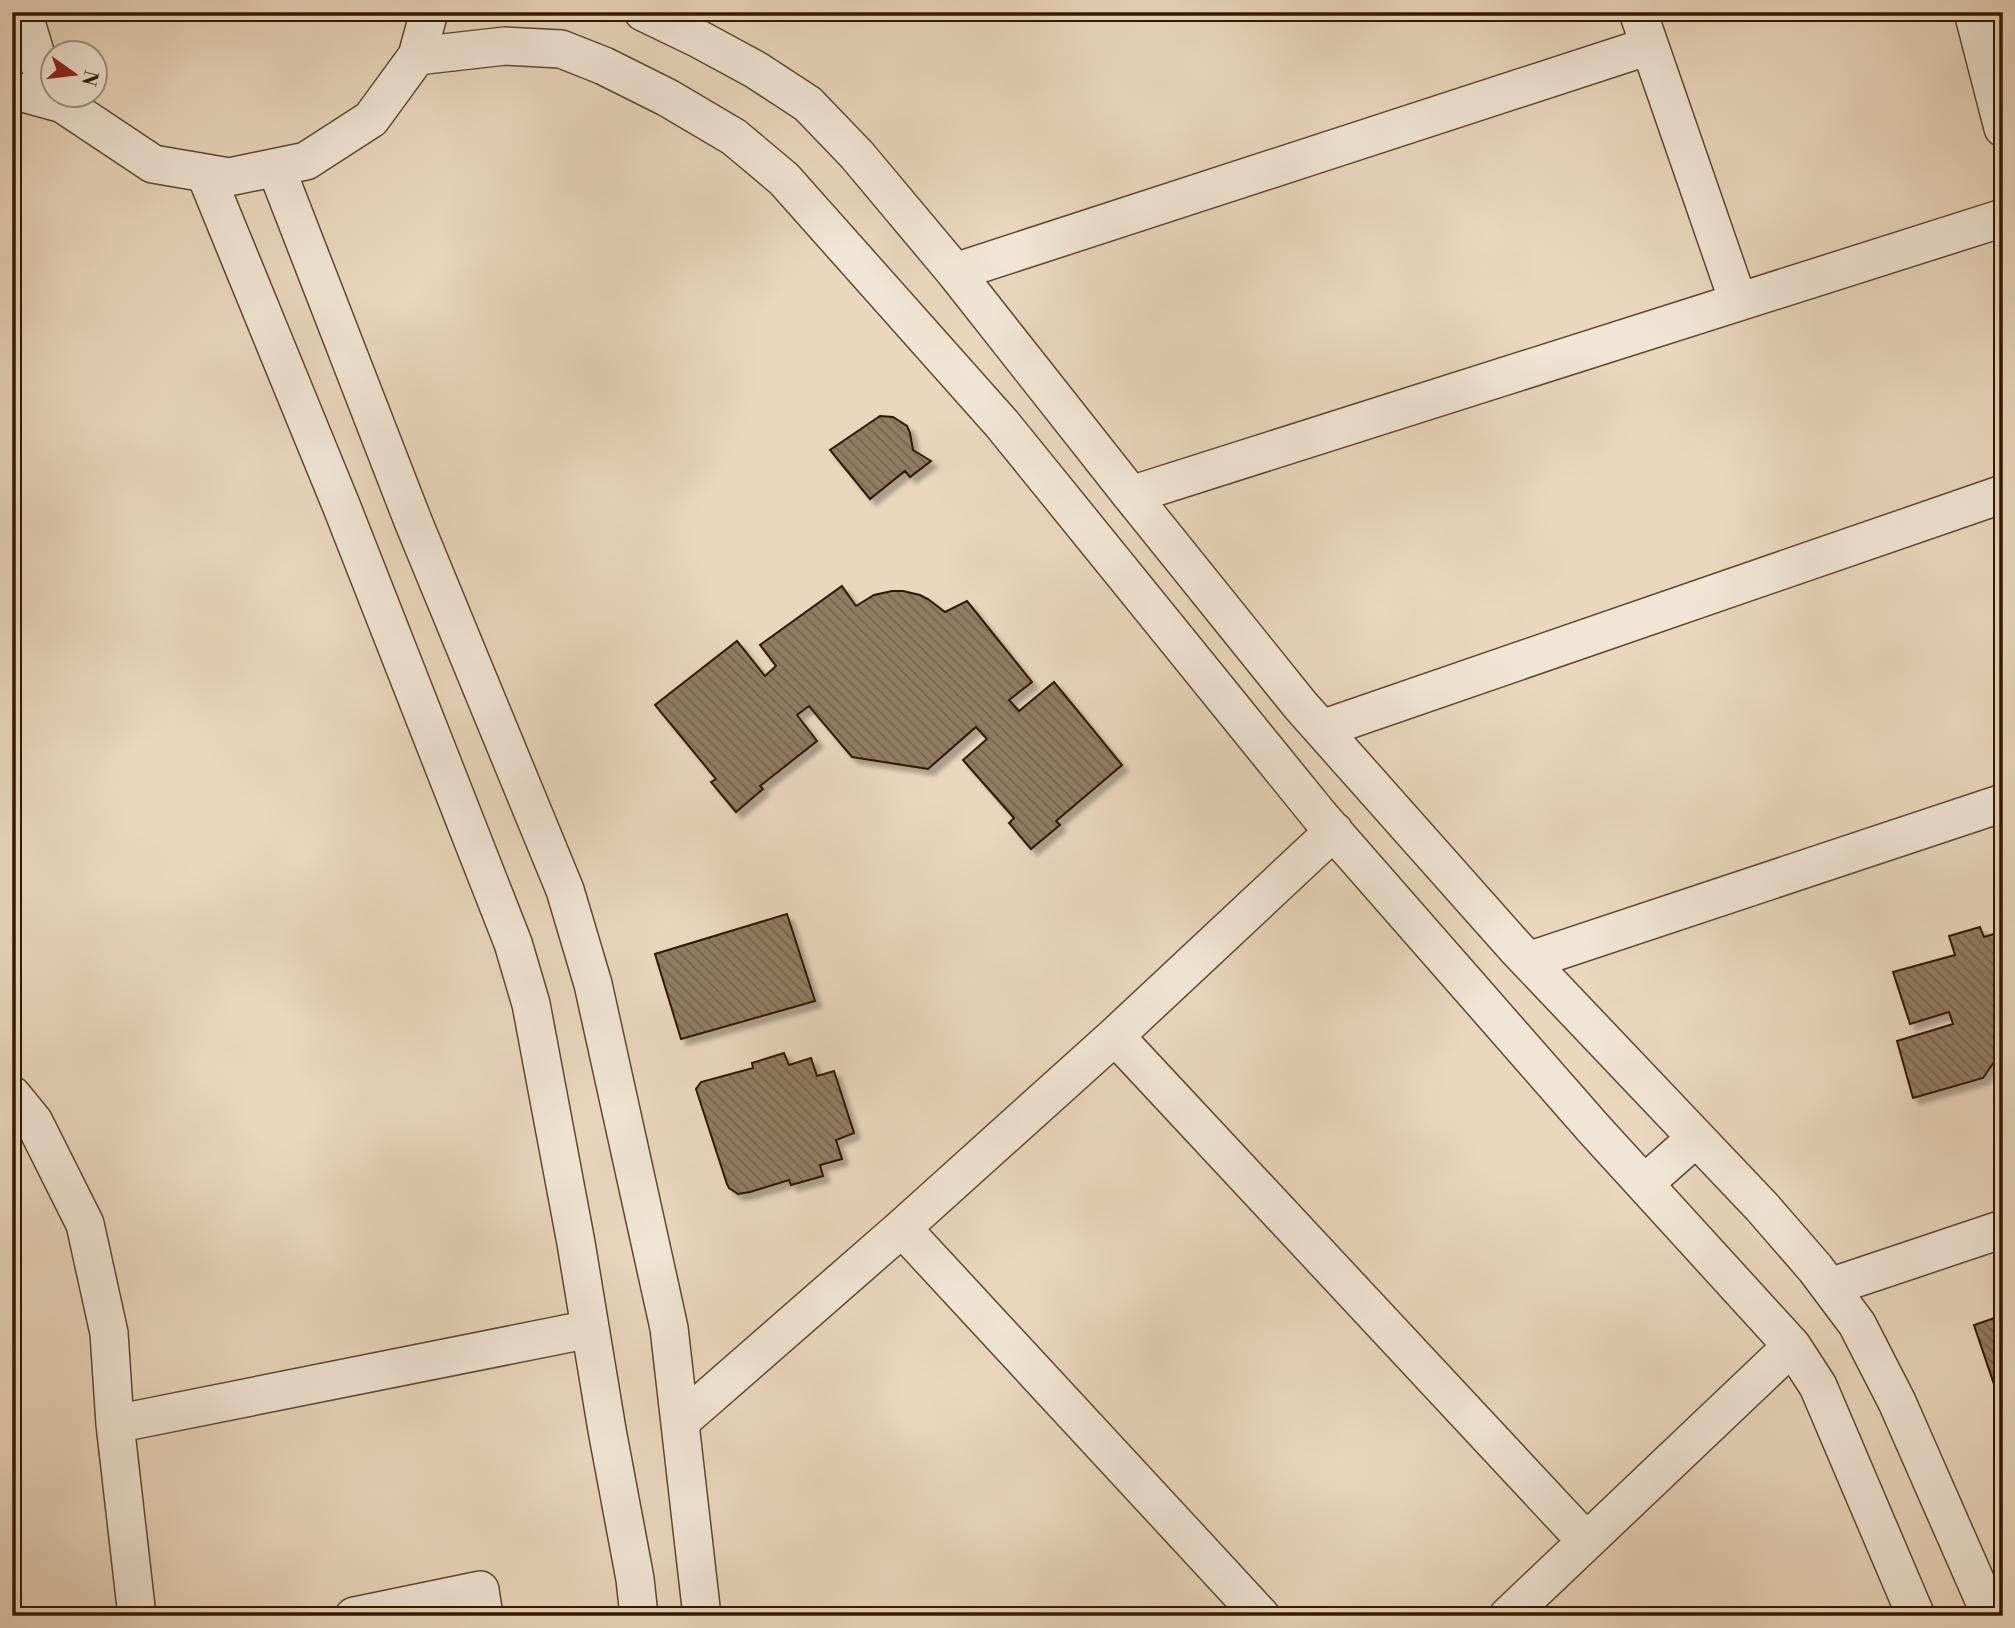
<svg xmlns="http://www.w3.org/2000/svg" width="2015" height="1628" font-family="'Libre Bodoni',serif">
	<defs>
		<pattern id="building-back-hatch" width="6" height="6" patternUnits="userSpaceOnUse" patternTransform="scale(1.75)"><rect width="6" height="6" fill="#917c63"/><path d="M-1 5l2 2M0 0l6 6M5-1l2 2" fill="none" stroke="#77654f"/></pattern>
		<filter id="shadow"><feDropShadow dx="6" dy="6" stdDeviation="2" flood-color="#0004"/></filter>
	</defs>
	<rect width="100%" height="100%" fill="#ead7be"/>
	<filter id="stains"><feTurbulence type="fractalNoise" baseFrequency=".00286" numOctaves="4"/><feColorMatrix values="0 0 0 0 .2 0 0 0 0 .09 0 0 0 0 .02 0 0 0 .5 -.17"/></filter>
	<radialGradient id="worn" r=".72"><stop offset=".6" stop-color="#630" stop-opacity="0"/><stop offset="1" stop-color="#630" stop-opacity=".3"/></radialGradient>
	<path fill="url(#building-back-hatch)" stroke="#311900" stroke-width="2" filter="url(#shadow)" d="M 880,416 L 893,417 L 907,426 L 910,433 L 913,450 L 931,461 L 910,477 L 905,471 L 870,499 L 830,450 Z
		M 842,586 L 856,606 L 874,595 L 892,591 L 903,591 L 920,595 L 928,599 L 945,612 L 967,601 L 1032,682 L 1009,700 L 1019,711 L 1054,682 L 1122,765 L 1056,821 L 1060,825 L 1031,849 L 1009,823 L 1014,818 L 963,760 L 987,739 L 976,727 L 928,769 L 852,757 L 809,706 L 797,715 L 817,741 L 760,786 L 763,789 L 736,812 L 711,782 L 716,779 L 655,705 L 737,641 L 765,676 L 776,666 L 760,645 Z
		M 787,914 L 815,1001 L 681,1039 L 655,954 Z
		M 1980,927 L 1984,937 L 2003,931 L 2003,1063 L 1996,1059 L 1983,1078 L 1913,1098 L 1897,1041 L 1953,1024 L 1949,1012 L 1910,1024 L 1893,972 L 1955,955 L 1949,936 Z
		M 784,1053 L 789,1065 L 811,1058 L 817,1076 L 834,1071 L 854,1133 L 836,1140 L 842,1159 L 820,1165 L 823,1176 L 791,1185 L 789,1180 L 750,1192 L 738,1194 L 729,1188 L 727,1184 L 696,1089 L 701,1082 L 753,1068 L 752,1063 Z
		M 2003,1315 L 2003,1407 L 2002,1408 L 1974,1325 Z"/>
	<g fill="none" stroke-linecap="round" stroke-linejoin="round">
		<defs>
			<path id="minor" d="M 23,12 L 38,62 L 52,87
				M 643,12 L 697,38 L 756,70 L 808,104 L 857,155 L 955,272 L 1131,495 L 1301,706 L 1516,948 L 1762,1207 L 1815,1268 L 1857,1324 L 1897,1402 L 1991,1616
				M 1638,12 L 1738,301
				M 1973,12 L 2003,128
				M 417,56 L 505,46 L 561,49 L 604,66 L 668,98 L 734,137 L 784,179 L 1002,424 L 1319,815 L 1594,1129 L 1792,1346 L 1818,1386 L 1916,1616
				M 12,90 L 63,104
				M 57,94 L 63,104 L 153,164 L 229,177 L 306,161 L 371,119 L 417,56 L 429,12
				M 276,168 L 413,521 L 565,890 L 593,984 L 669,1328 L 702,1616
				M 205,173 L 341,505 L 513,943 L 531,1004 L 576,1243 L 607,1430 L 635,1579 L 639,1616
				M 955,272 L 1649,46
				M 1131,495 L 2003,218
				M 1322,729 L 2003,494
				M 1528,961 L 2003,803
				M 1115,1036 L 1586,1541
				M 12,1095 L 34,1122 L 85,1224 L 109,1333 L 115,1424 L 137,1616
				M 1644,1184 L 1696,1138
				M 902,1228 L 1261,1616
				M 1830,1287 L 2003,1229
				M 680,1422 L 902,1228 L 1115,1036 L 1334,831
				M 115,1424 L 590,1329
				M 354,1616 L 480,1590 L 484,1616
				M 1508,1616 L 1792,1346"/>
		</defs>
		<use href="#minor" stroke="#5f4830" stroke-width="40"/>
		<use href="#minor" stroke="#f1e5d5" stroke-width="37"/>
	</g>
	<rect width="2015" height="1628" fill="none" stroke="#ead7be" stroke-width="42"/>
	<rect x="14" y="14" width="1987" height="1600" fill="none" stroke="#311900" stroke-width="3.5"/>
	<rect x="21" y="21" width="1973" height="1586" fill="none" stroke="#311900" stroke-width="2"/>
	<g transform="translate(74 74) rotate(104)"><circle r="33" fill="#f1e5d5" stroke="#a49380" stroke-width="2"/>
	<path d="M0-5L12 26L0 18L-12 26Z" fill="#8f2418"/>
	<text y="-10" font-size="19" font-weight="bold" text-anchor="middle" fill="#311900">N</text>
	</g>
	<rect width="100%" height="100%" filter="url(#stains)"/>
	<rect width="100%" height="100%" fill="url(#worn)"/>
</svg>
